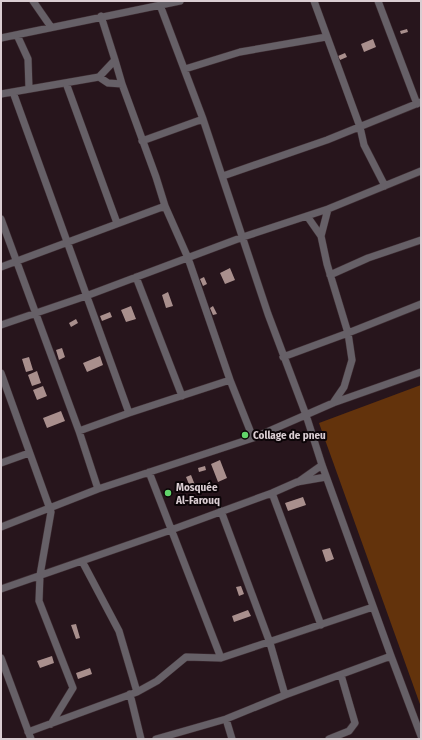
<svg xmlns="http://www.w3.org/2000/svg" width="422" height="740" font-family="'Fira Sans Condensed',sans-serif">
	<rect width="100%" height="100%" fill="#27151c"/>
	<path fill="#63330c" d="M 421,385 L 421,707 L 319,423 Z"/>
	<path fill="#a98f8d" d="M 407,29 L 408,32 L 401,34 L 400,31 Z
		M 373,39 L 376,47 L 364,52 L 361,44 Z
		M 345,53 L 347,57 L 340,60 L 338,56 Z
		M 230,268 L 235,280 L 225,284 L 220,273 Z
		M 204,277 L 207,284 L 203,286 L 200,279 Z
		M 168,292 L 173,306 L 166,308 L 162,295 Z
		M 131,306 L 136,319 L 126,322 L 121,310 Z
		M 213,306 L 217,314 L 213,315 L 210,308 Z
		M 110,312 L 112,317 L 102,321 L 100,316 Z
		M 76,319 L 78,323 L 71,327 L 69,323 Z
		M 62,348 L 65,357 L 59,360 L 56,350 Z
		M 100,356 L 103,365 L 87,372 L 83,363 Z
		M 29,357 L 33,370 L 26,372 L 22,359 Z
		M 37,371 L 41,383 L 32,386 L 28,375 Z
		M 43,386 L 47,396 L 37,400 L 33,390 Z
		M 61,411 L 65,421 L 47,428 L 43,418 Z
		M 220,460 L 227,478 L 218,482 L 211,464 Z
		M 205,466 L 206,470 L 199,472 L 198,468 Z
		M 191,475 L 197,490 L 192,492 L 186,477 Z
		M 303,497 L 306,505 L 288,511 L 285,503 Z
		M 330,548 L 334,559 L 326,562 L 322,550 Z
		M 241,586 L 244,594 L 239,596 L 236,587 Z
		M 248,610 L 251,616 L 234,622 L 232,616 Z
		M 76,624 L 80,638 L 76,639 L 71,625 Z
		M 52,656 L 54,663 L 40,668 L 37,661 Z
		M 90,668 L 92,674 L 78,679 L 76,673 Z"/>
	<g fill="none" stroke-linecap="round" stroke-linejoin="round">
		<defs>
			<path id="minor" d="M 33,1 L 51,27
				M 314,1 L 360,127 L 364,145 L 385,186
				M 378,1 L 417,104
				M 160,5 L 203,119 L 268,314 L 306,415 L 322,465 L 391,656
				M 17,35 L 28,59 L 29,89
				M 1,38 L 180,1
				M 115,60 L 122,84
				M 185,69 L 240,52 L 326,37
				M 99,77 L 115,60 L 101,16
				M 66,83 L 117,223
				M 13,92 L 129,413
				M 1,94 L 99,77 L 108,83 L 122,84 L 156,177 L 165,206 L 188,258 L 230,380 L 253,438
				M 142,141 L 203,119
				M 223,176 L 327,140 L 421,102
				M 328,209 L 321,236 L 327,264 L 348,333 L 352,360 L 344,387 L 333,403
				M 307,216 L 321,236
				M 1,219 L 79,431 L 98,489
				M 1,267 L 165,206
				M 330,275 L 368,258 L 421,240
				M 136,277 L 182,396
				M 1,325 L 86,296 L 243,237 L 328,209 L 421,171
				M 283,357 L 348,333 L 421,304
				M 1,373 L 51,512 L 40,575 L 39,601 L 73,688 L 51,724
				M 79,431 L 129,413 L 230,380
				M 1,463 L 29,453
				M 149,472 L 221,658
				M 298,482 L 322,465
				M 272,493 L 321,625
				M 221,511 L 270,643 L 285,695
				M 1,527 L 98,489 L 253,438 L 333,403 L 421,372
				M 82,561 L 119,631 L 137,692
				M 1,589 L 171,530 L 272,493 L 297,482 L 326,477
				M 1,658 L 31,739
				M 130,694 L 141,739
				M 226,719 L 232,739
				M 28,732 L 137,692 L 157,681 L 186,657 L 221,658 L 373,607
				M 156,739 L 226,719 L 285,695 L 391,656 L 421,736
				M 329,739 L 349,731 L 355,723 L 341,675"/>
		</defs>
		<use href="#minor" stroke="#402f35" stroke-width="8"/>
		<use href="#minor" stroke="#666067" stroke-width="7"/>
	</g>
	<g fill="#61d46a" stroke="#0b0407" stroke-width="1.5">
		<circle cx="245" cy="435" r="4"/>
		<circle cx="168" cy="493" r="4"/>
	</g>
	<g text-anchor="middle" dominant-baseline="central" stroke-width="4" stroke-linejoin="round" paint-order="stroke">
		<g font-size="11" font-weight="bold" fill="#dacdd2" stroke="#0b0407" text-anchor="start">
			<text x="253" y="435">Collage de pneu</text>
			<text x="176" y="487">Mosquée<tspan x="176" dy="13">Al-Farouq</tspan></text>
		</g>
	</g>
	<rect width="422" height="740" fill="none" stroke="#dacdd2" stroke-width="4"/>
</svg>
